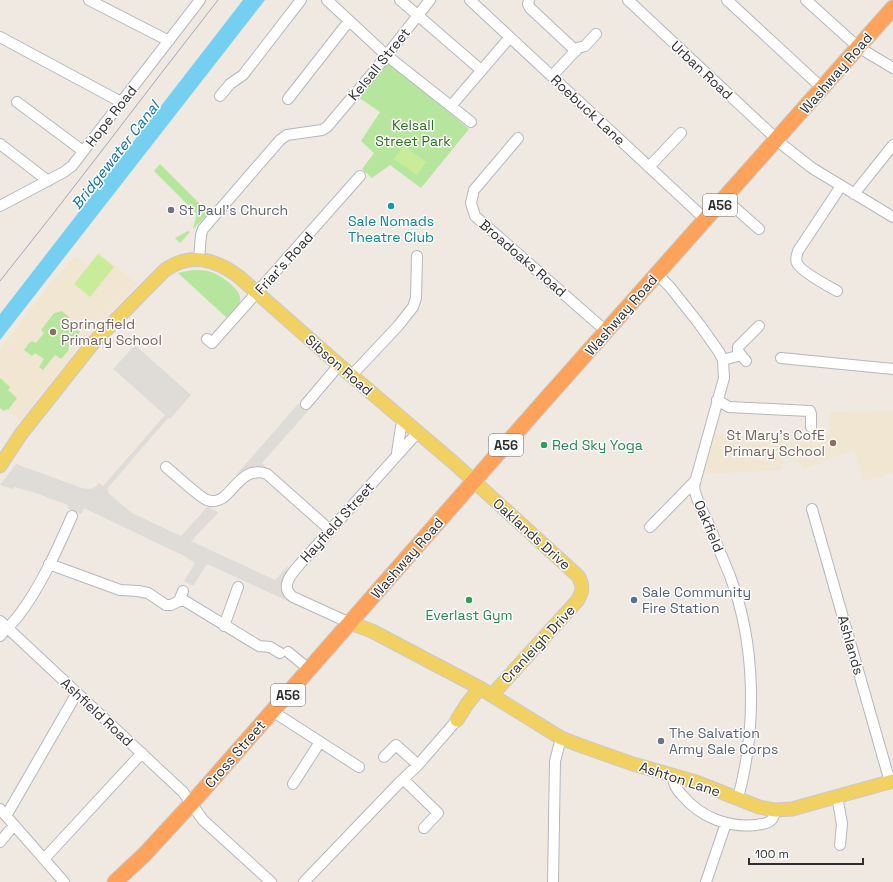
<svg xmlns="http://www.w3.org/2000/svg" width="893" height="882" font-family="'Space Grotesk',sans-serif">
	<rect width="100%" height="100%" fill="#efe9e1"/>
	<path fill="#f0e6d1" d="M 98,252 L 138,284 L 99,323 L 71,356 L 21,420 L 6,410 L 5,412 L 0,409 L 0,349 L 53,280 L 75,256 L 87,266 Z
		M 893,411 L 893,473 L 864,481 L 855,452 L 852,450 L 803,469 L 801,464 L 772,449 L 773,437 L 818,436 L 829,434 L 830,412 Z
		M 715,434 L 771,437 L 770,451 L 784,458 L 781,470 L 704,474 Z"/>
	<path fill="#b6e59e" d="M 386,60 L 469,129 L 421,188 L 390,165 L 372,178 L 362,169 L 374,153 L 361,141 L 380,112 L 358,97 Z
		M 160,164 L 209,213 L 193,229 L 196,217 L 196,213 L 154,171 Z
		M 188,231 L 190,232 L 180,243 L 175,238 Z
		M 193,270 C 199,270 205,270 211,272 C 220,275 243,290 240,301 C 239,307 231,313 227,318 L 178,273 Z
		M 62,311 L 69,317 L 66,321 L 80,332 L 68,347 L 69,350 L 61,359 L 55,355 L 43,370 L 39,367 L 44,359 L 35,353 L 32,356 L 24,350 L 29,343 L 32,341 L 36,343 L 44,333 L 41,330 L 54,313 Z
		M 0,378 L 10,387 L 8,390 L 17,398 L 8,410 L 6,409 L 4,411 L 0,408 Z"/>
	<path fill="#c9ec9a" d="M 404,146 L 426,162 L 417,175 L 394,159 Z
		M 98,254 L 114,267 L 90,297 L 74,284 Z"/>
	<path fill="#dfdcd8" d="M 135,345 L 191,395 L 170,419 L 168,418 L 107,489 L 109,491 L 108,493 L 132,513 L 181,536 L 208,506 L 218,513 L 191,541 L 275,580 L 288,566 L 287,572 L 294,601 L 292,603 L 207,564 L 193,586 L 184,581 L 195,563 L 184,556 L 84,508 L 81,514 L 67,508 L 68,505 L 33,492 L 14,487 L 13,489 L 0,485 L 16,464 L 82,488 L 90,489 L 95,487 L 99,483 L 103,486 L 165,415 L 113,369 Z
		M 299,403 L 308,411 L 262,463 L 268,469 L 238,476 L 236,475 Z"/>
	<path fill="#75cff0" d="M 243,0 L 265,0 L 0,340 L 0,314 Z"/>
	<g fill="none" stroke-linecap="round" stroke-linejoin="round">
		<defs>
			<path id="minor" d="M 89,0 L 169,41
				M 327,0 L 386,55 L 471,122
				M 400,0 L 481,70
				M 470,0 L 706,220
				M 529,0 L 528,4 L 530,8 L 576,51
				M 628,0 L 784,146 L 812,168 L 893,217
				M 727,0 L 822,88
				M 806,0 L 858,47 L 893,68
				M 0,37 L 121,102
				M 552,76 L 578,48 L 585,46 L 596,34
				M 220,96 L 230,84 L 243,75 L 301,0
				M 288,99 L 349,21
				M 17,102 L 83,151
				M 451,106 L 510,37
				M 518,138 L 474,190 L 471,203 L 475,216 L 607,332
				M 0,144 L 48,181
				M 649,167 L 681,133
				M 854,194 L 893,145
				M 725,199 L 759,229
				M 0,206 L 64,172 L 72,166 L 200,0
				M 199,259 L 201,235 L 203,229 L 280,140 L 287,135 L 322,130 L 327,127 L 371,75 L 430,0
				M 657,274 L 670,287 L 700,325 L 719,352 L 723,360 L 724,378 L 694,486 C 695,499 704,513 709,525 C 716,542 723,559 730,576 C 756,644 757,728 738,798
				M 837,291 C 828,286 800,271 797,263 C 795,259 797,255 798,251 L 841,186
				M 207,339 L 212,343 L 360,176
				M 781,358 L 893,369
				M 723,360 L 741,355
				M 746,361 L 738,351 L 738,347 L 759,326
				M 351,376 L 398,326 L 413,307 L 416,298 L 417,256
				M 717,400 L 729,407 L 810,411 L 811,414 L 811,427
				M 306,404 L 339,365
				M 397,453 L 401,427 L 404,421
				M 166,467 C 176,475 198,496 207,500 C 231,509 236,463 267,474 L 330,530
				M 812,509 L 890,782
				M 650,527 L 695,481
				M 49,564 L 120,590 L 138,591 L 148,593 L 166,605 L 171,605 L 179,601 L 185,601 L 259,646 L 270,647 L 280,653
				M 179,601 L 183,591
				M 0,621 L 183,792 L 203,820 L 271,882
				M 350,623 L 293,597 C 279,587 292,573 300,564 L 418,432
				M 224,626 L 238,587
				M 0,636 C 6,629 13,623 19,615 C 41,586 57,550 72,516
				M 288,652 L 310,670
				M 272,711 L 359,767
				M 384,757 L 396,745 L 418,765
				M 674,776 C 672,783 677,790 682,795 C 700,817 728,828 756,825 C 760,824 767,824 770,821 C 774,819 774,814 775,810
				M 404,780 L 438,813 L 424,828
				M 293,784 L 320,742
				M 837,796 L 842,824 L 840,845
				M 0,809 L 64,882
				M 6,816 L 77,693
				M 0,842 L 14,825
				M 44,859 L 142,753
				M 304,882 L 400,782 L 418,765 L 457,720
				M 553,882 L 555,761 L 561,738
				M 706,882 L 726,823"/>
			<path id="major" d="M 0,466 L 21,434 L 93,343 L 165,270 C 191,252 215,259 238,276 L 339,365 L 454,463 L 578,576 C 584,585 583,592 577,601 L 492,695
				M 350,623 L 372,631 L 480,688 L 561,738 L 579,745 L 633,764 L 696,782 L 759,807 L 775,810 L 792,809 L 893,781
				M 457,720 L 467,704 L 480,688"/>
			<path id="highway" d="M 115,882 L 144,855 L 191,804 L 545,400 L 893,8"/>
		</defs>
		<use href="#minor" stroke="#b4b7c1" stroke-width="12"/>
		<use href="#major" stroke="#c9c9c9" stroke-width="15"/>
		<use href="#highway" stroke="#c9c9c9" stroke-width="17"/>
		<use href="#minor" stroke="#fff" stroke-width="10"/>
		<use href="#major" stroke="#f2d163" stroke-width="13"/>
		<use href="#highway" stroke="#ffa35c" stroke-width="15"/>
		<path stroke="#a3a6b8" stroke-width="1" d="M 0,281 C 74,189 145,93 218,0"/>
	</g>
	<circle fill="#0f9aa8" stroke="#fff" stroke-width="1.5" cx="391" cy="206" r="4"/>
	<g fill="#6b7280" stroke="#fff" stroke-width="1.5">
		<circle cx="171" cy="210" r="4"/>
		<circle cx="661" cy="741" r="4"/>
	</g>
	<g fill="#8d6e63" stroke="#fff" stroke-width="1.5">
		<circle cx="53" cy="332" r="4"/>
		<circle cx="833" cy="443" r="4"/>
	</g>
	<g fill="#2e9e5b" stroke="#fff" stroke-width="1.5">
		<circle cx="544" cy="445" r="4"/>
		<circle cx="469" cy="600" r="4"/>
	</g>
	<circle fill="#5c6f8a" stroke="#fff" stroke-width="1.5" cx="634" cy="600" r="4"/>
	<g text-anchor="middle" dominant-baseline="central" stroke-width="3" stroke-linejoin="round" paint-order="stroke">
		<g fill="#fff" stroke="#6d6d6d" stroke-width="1">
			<rect x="703" y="194" width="34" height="22" rx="3"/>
			<rect x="489" y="434" width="34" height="22" rx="3"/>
			<rect x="271" y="684" width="34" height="22" rx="3"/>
		</g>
		<g font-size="13" font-weight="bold" fill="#2e2e2e">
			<text x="720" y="205">A56</text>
			<text x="506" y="445">A56</text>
			<text x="288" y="695">A56</text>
		</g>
		<g font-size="14" fill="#2e2e2e" stroke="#fff">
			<text transform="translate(379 64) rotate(-51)">Kelsall Street</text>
			<text transform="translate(702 70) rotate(43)">Urban Road</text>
			<text transform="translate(836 73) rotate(-49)">Washway Road</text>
			<text transform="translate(588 110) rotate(43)">Roebuck Lane</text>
			<text transform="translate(111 116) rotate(-52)">Hope Road</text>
			<text transform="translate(523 258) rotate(41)">Broadoaks Road</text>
			<text transform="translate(284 263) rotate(-48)">Friar's Road</text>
			<text transform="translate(621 315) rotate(-49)">Washway Road</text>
			<text transform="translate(339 365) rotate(41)">Sibson Road</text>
			<text transform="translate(337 522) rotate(-48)">Hayfield Street</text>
			<text transform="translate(709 526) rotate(67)">Oakfield</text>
			<text transform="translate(532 534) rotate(42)">Oaklands Drive</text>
			<text transform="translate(407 558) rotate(-49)">Washway Road</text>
			<text transform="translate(538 644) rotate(-47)">Cranleigh Drive</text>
			<text transform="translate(851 645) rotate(74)">Ashlands</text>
			<text transform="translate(97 712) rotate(43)">Ashfield Road</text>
			<text transform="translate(235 754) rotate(-49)">Cross Street</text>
			<text transform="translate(680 779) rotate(18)">Ashton Lane</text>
		</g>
		<g font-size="14" fill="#2c6e1b" stroke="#fff">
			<text x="413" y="125">Kelsall<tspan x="413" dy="16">Street Park</tspan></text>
		</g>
		<g font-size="14" fill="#5b616d" stroke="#fff" text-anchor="start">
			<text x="179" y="210">St Paul's Church</text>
			<text x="669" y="733">The Salvation<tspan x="669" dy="16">Army Sale Corps</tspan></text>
		</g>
		<g font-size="14" fill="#0d838f" stroke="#fff">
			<text x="391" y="221">Sale Nomads<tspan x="391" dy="16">Theatre Club</tspan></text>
		</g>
		<g font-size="14" fill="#785e54" stroke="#fff" text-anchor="start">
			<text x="61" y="324">Springfield<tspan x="61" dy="16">Primary School</tspan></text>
			<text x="825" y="435" text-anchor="end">St Mary's CofE<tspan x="825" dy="16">Primary School</tspan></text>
		</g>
		<g font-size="14" fill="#27864d" stroke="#fff" text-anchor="start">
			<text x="552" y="445">Red Sky Yoga</text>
			<text x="469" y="615" text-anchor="middle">Everlast Gym</text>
		</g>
		<g font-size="14" fill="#4e5e75" stroke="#fff" text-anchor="start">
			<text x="642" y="592">Sale Community<tspan x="642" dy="16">Fire Station</tspan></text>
		</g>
		<g font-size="15" font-style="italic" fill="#0d6fa3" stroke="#fff">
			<text transform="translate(115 155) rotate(-52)">Bridgewater Canal</text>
		</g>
	</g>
	<path d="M749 858v6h114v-6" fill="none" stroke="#2e2e2e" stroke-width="2"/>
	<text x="755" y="858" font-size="12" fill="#2e2e2e" stroke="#ffffff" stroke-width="3" paint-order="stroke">100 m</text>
</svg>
